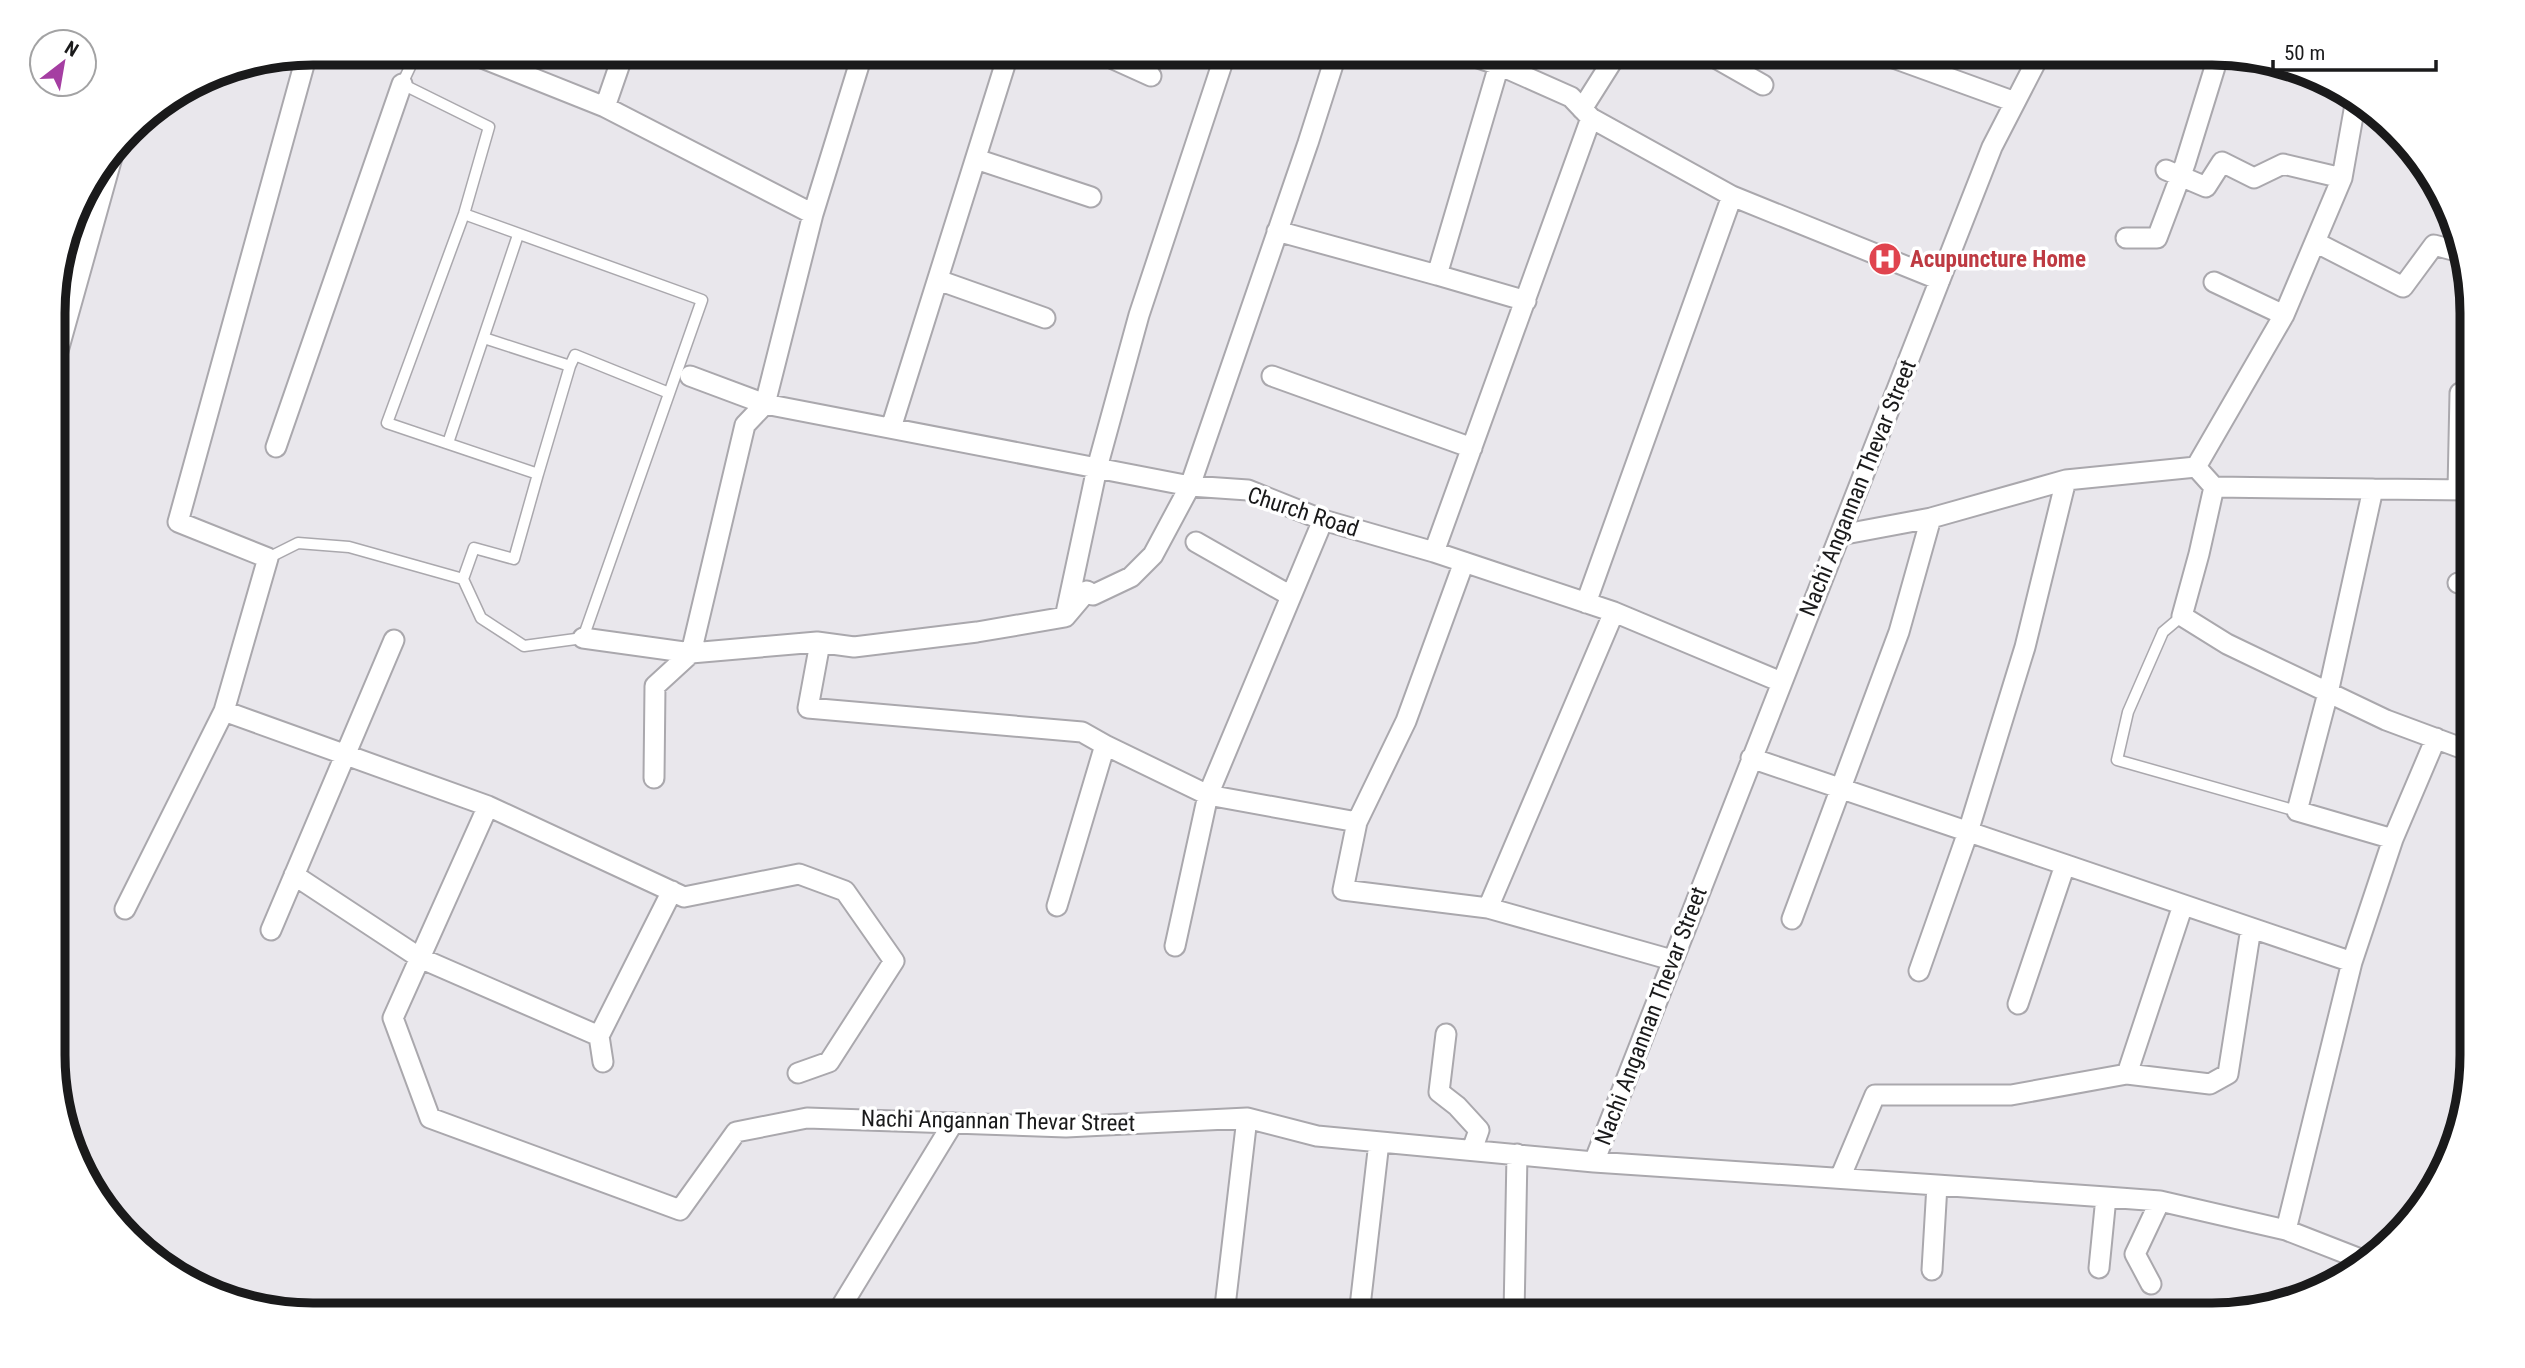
<svg xmlns="http://www.w3.org/2000/svg" width="2525" height="1368" font-family="'Roboto Condensed',sans-serif">
	<rect width="100%" height="100%" fill="#e9e7ec"/>
	<g fill="none" stroke-linecap="round" stroke-linejoin="round">
		<defs>
			<path id="service" d="M 417,52 L 402,84 L 489,127 L 464,214 L 387,423 L 538,474 L 514,559 L 474,548 L 463,579 L 481,618 L 524,646 L 583,638 L 702,300 L 464,214
				M 484,338 L 570,366 L 538,474
				M 570,366 L 575,355 L 669,393
				M 448,443 L 518,235
				M 268,558 L 298,543 L 349,547 L 463,579
				M 2182,616 L 2163,632 L 2128,712 L 2117,760 L 2297,811"/>
			<path id="minor" d="M 467,52 L 605,107 L 813,214
				M 1098,52 L 1151,76
				M 1461,52 L 1499,65
				M 1705,52 L 1763,85
				M 1877,52 L 2015,102
				M 2356,99 L 2342,178 L 2284,315 L 2196,467 L 2214,487 L 2199,554 L 2182,616 L 2227,644 L 2386,720 L 2472,752
				M 605,107 L 624,52
				M 1582,109 L 1618,52
				M 976,159 L 1091,197
				M 2166,170 L 2206,187 L 2222,162 L 2254,178 L 2283,164 L 2342,178
				M 1277,231 L 1437,275 L 1499,65 L 1571,97 L 1591,118
				M 2126,238 L 2157,238 L 2185,164 L 2219,54
				M 2315,242 L 2403,287 L 2434,245 L 2460,252
				M 1437,275 L 1526,301
				M 938,280 L 1045,318
				M 2214,282 L 2284,315
				M 53,369 L 113,154
				M 690,376 L 765,404 L 1190,486 L 1248,490 L 1323,520 L 1434,552 L 1614,612 L 1781,682
				M 1272,376 L 1472,448
				M 891,428 L 1009,52
				M 276,447 L 402,84
				M 2373,489 L 2471,490
				M 2458,490 L 2460,393
				M 1840,535 L 1931,518 L 2066,480 L 2196,467
				M 1196,542 L 1291,596
				M 1434,552 L 1591,118 L 1732,196 L 1940,280
				M 1464,562 L 1406,721 L 1357,822 L 1343,890 L 1488,908 L 1672,960
				M 2458,583 L 2471,585
				M 1586,603 L 1732,196
				M 1066,613 L 1097,468 L 1139,315 L 1226,52
				M 583,638 L 691,653 L 817,642 L 854,647 L 977,632 L 1065,617 L 1087,591 L 1093,595 L 1131,577 L 1153,555 L 1190,486 L 1308,143 L 1337,52
				M 820,643 L 808,708 L 1082,732 L 1105,745
				M 224,711 L 488,806
				M 1751,758 L 2352,962 L 2393,839 L 2297,811 L 2328,693 L 2373,489 L 2214,487
				M 654,778 L 655,686 L 691,653 L 745,425 L 765,404 L 813,214 L 863,52
				M 2393,839 L 2436,738
				M 294,875 L 420,958 L 599,1036
				M 1057,906 L 1105,745 L 1208,795 L 1357,822
				M 1488,908 L 1614,612
				M 125,909 L 224,711 L 268,558 L 178,522 L 307,54
				M 1792,919 L 1899,632 L 1931,518
				M 271,930 L 394,640
				M 1175,946 L 1208,795 L 1323,520
				M 1919,971 L 1968,832 L 2025,647 L 2066,480
				M 2018,1004 L 2065,865
				M 1446,1034 L 1439,1092 L 1457,1106 L 1479,1130 L 1472,1150
				M 603,1062 L 599,1036 L 672,891
				M 798,1073 L 829,1062 L 894,961 L 845,891 L 799,874 L 684,897 L 488,806 L 393,1018 L 430,1118 L 680,1210 L 736,1132 L 807,1118 L 1066,1127 L 1247,1118 L 1317,1136 L 1594,1162 L 1992,147 L 2041,52
				M 2127,1074 L 2183,905
				M 1594,1162 L 1937,1185 L 1932,1270
				M 1840,1178 L 1875,1095 L 2011,1095 L 2127,1074 L 2210,1084 L 2228,1074 L 2251,928
				M 1937,1185 L 2106,1197 L 2099,1268
				M 2106,1197 L 2160,1201 L 2286,1230 L 2368,1262
				M 2286,1230 L 2352,962
				M 2151,1284 L 2135,1254 L 2160,1201
				M 836,1315 L 953,1123
				M 1224,1315 L 1247,1118
				M 1359,1315 L 1379,1142
				M 1514,1315 L 1517,1154"/>
		</defs>
		<use href="#service" stroke="#aaa8ad" stroke-width="13"/>
		<use href="#minor" stroke="#aaa8ad" stroke-width="23"/>
		<use href="#service" stroke="#fff" stroke-width="10"/>
		<use href="#minor" stroke="#fff" stroke-width="19"/>
	</g>
	<defs>
		<symbol id="hospital-disc" viewBox="-11 -11 22 22"><circle r="9.5" fill="#e0444e" stroke="#fff"/><path d="M-5-5h3v3.5h4V-5h3V5h-3V1.5h-4V5h-3Z" fill="#fff"/></symbol>
	</defs>
	<g fill-rule="evenodd">
		<use href="#hospital-disc" x="1866" y="240" width="38" height="38"/>
	</g>
	<g text-anchor="middle" dominant-baseline="central" stroke-width="7" stroke-linejoin="round" paint-order="stroke">
		<g font-size="23" font-weight="bold" fill="#be3a42" stroke="#fff" text-anchor="start">
			<text x="1910" y="259">Acupuncture Home</text>
		</g>
		<g font-size="23" fill="#1a1a1b" stroke="#fff">
			<text transform="translate(1858 488) rotate(-68)">Nachi Angannan Thevar Street</text>
			<text transform="translate(1303 512) rotate(18)">Church Road</text>
			<text transform="translate(1651 1016) rotate(-69)">Nachi Angannan Thevar Street</text>
			<text transform="translate(998 1121) rotate(1)">Nachi Angannan Thevar Street</text>
		</g>
	</g>
	<path d="M0 0H2525V1368H0ZM313 65H2212A248 248 0 0 1 2460 313V1055A248 248 0 0 1 2212 1303H313A248 248 0 0 1 65 1055V313A248 248 0 0 1 313 65Z" fill="#fff" fill-rule="evenodd"/>
	<path fill="none" stroke="#1a1a1b" stroke-width="9" d="M313 65H2212A248 248 0 0 1 2460 313V1055A248 248 0 0 1 2212 1303H313A248 248 0 0 1 65 1055V313A248 248 0 0 1 313 65Z"/>
	<g transform="translate(63 63) rotate(31)"><circle r="33" fill="#ffffff" stroke="#a3a3a4" stroke-width="2"/>
	<path d="M0-5L12 26L0 18L-12 26Z" fill="#a53ea2"/>
	<text y="-10" font-size="19" font-weight="bold" text-anchor="middle" fill="#1a1a1b">N</text>
	</g>
	<path d="M2273 60v10h163v-10" fill="none" stroke="#1a1a1b" stroke-width="3.5"/>
	<text x="2284" y="60" font-size="21" fill="#1a1a1b" stroke="#ffffff" stroke-width="5" paint-order="stroke">50 m</text>
</svg>
